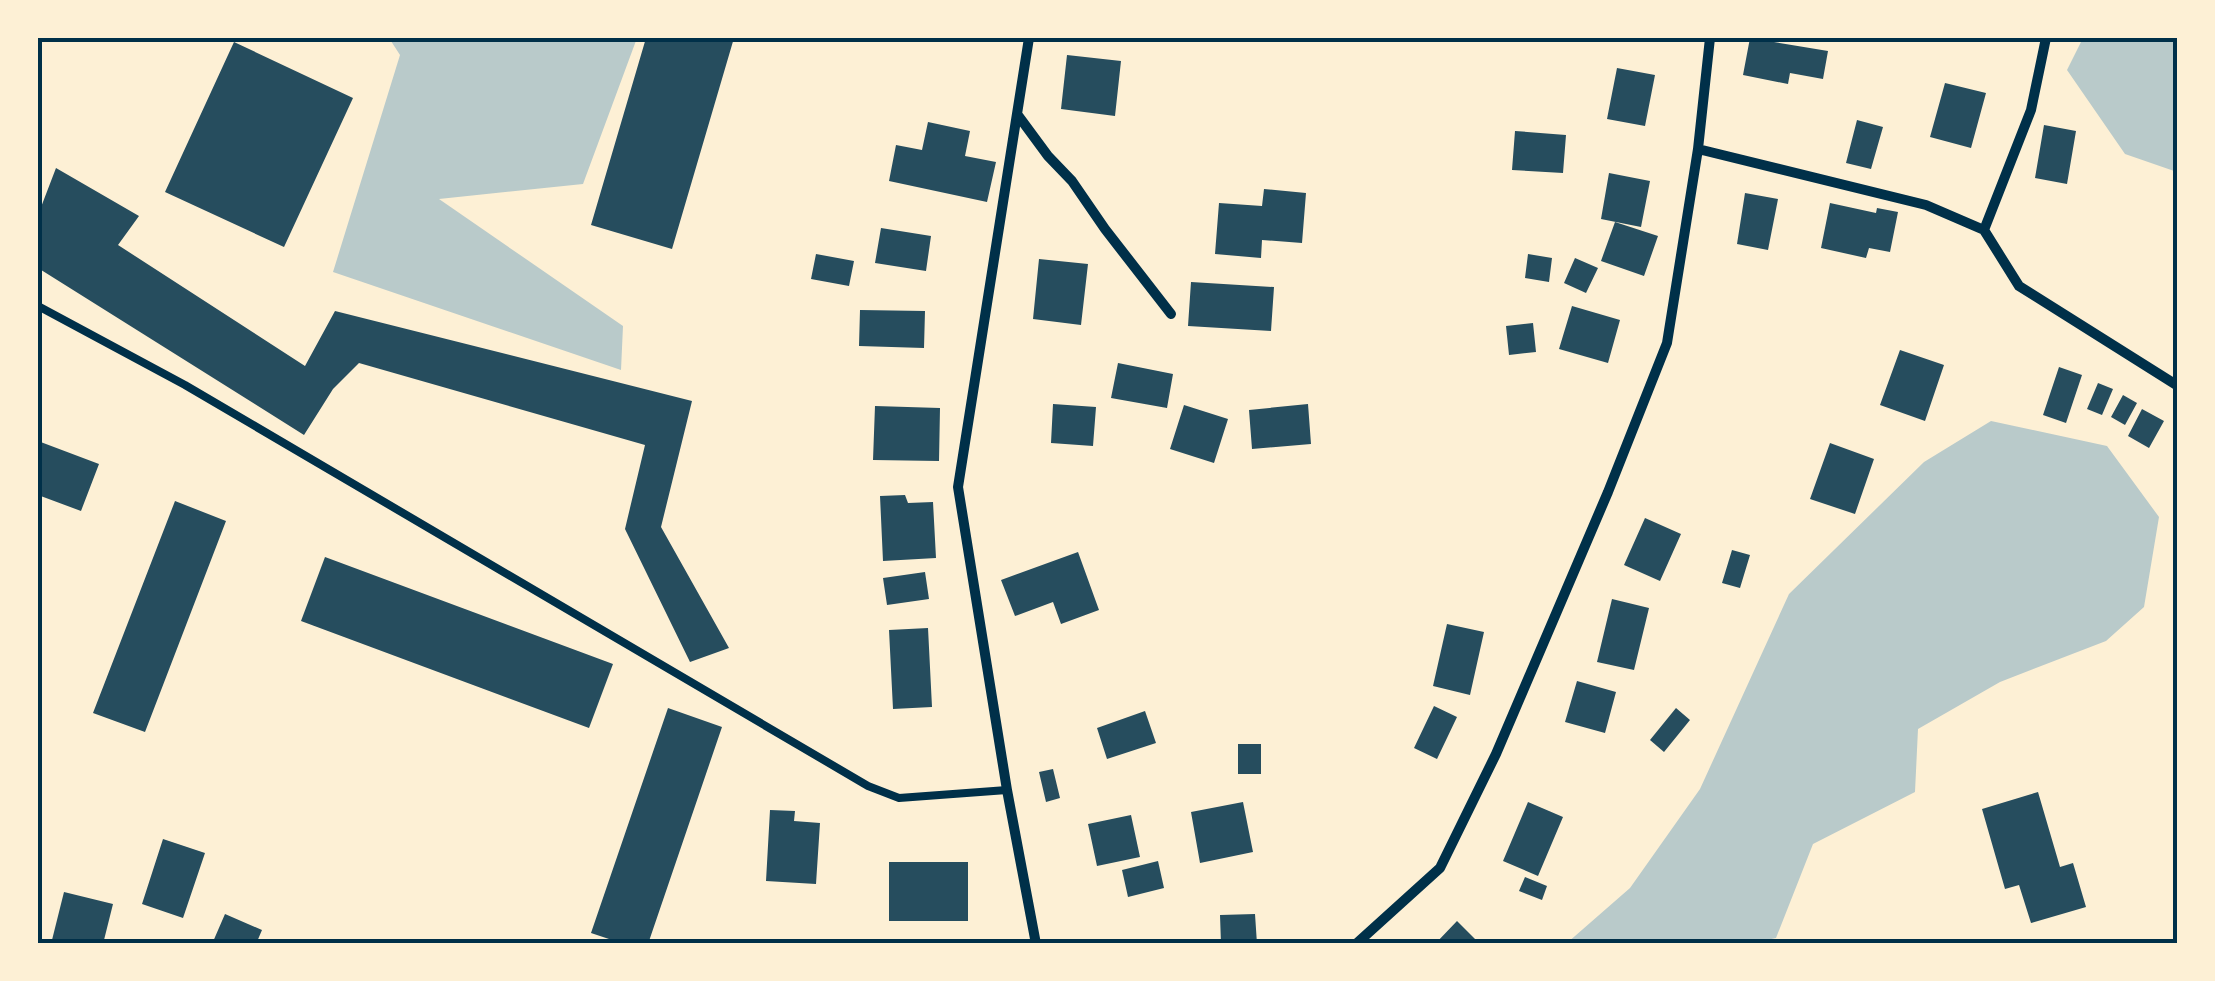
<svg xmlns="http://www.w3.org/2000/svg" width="2215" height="981" font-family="Barlow,sans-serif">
	<rect width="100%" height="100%" fill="#fdf0d5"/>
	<path fill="#b9caca" d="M 389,38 L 637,38 L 583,184 L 439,199 L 623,326 L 621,370 L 333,272 L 400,55 Z
		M 2083,38 L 2177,38 L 2177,172 L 2125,154 L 2067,70 Z
		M 1991,421 L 2107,446 L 2159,517 L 2144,607 L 2106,641 L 2000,682 L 1918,729 L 1915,792 L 1813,844 L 1776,938 L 1749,944 L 1567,943 L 1630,888 L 1700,789 L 1789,594 L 1924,462 Z"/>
	<path fill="#264d5e" d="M 646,38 L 734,38 L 672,249 L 591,225 Z
		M 1750,38 L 1828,51 L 1823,79 L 1790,73 L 1788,84 L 1743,75 Z
		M 234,42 L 353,98 L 284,247 L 165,192 Z
		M 1067,55 L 1121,61 L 1115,116 L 1061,109 Z
		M 1617,68 L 1655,75 L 1645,126 L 1607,119 Z
		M 1945,83 L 1986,93 L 1971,148 L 1930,137 Z
		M 1857,120 L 1883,127 L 1871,169 L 1846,163 Z
		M 928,122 L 970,131 L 965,156 L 996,162 L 987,202 L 889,181 L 896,145 L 922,150 Z
		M 2044,125 L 2076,131 L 2067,184 L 2035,178 Z
		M 1515,131 L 1566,135 L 1563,173 L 1512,170 Z
		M 56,168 L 139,216 L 118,245 L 305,366 L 335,311 L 692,401 L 661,527 L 729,648 L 690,662 L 625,529 L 645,445 L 359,363 L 333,389 L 304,435 L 38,268 L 38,215 Z
		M 1609,173 L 1650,181 L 1641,227 L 1601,219 Z
		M 1264,189 L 1306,193 L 1302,243 L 1262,240 L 1261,258 L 1215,254 L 1219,203 L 1262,206 Z
		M 1745,193 L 1778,199 L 1768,250 L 1737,244 Z
		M 1830,203 L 1876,213 L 1877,208 L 1898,212 L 1890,252 L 1869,248 L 1866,258 L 1821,248 Z
		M 1615,222 L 1658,236 L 1644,276 L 1601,261 Z
		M 881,228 L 931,236 L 926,271 L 875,263 Z
		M 816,254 L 854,261 L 849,286 L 811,279 Z
		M 1528,254 L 1552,258 L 1549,282 L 1525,278 Z
		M 1575,258 L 1598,268 L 1586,293 L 1564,283 Z
		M 1039,259 L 1088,264 L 1081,325 L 1033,319 Z
		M 1191,282 L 1274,287 L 1271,331 L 1188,326 Z
		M 1572,306 L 1620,320 L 1608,363 L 1559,349 Z
		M 860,310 L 925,311 L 924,348 L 859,346 Z
		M 1533,323 L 1536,352 L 1509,355 L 1506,326 Z
		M 1900,350 L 1944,365 L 1925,421 L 1880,405 Z
		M 1118,363 L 1173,374 L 1167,408 L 1111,398 Z
		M 2059,367 L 2082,375 L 2066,423 L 2043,415 Z
		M 2098,383 L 2113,389 L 2102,415 L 2087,409 Z
		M 2123,395 L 2137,403 L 2125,425 L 2111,417 Z
		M 1053,404 L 1096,407 L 1093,446 L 1051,443 Z
		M 1308,404 L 1311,444 L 1252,449 L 1249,410 Z
		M 1184,405 L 1228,419 L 1214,463 L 1170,449 Z
		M 875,406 L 940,408 L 939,461 L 873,460 Z
		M 2142,409 L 2164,421 L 2149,448 L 2128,436 Z
		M 38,441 L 99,464 L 81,511 L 38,495 Z
		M 1830,443 L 1874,459 L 1855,514 L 1810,499 Z
		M 905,495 L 908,503 L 933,502 L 936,558 L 883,561 L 880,496 Z
		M 175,501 L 226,521 L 145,732 L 93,713 Z
		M 1645,518 L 1681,534 L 1660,581 L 1624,565 Z
		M 1732,550 L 1750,555 L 1740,588 L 1722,583 Z
		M 1078,552 L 1099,610 L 1061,624 L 1053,602 L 1015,616 L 1001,580 Z
		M 325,557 L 613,664 L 589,728 L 301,621 Z
		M 925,572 L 929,599 L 887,605 L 883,578 Z
		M 1612,599 L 1649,608 L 1634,670 L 1597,662 Z
		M 1447,624 L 1484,632 L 1470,695 L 1433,686 Z
		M 928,628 L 932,707 L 893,709 L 889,630 Z
		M 1577,681 L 1616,692 L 1605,733 L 1565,722 Z
		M 1434,706 L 1457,717 L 1437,759 L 1414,748 Z
		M 668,708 L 722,727 L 648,944 L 624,944 L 591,933 Z
		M 1676,708 L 1690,720 L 1664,752 L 1650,740 Z
		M 1145,711 L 1156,743 L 1107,759 L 1097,728 Z
		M 1238,744 L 1261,744 L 1261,774 L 1238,774 Z
		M 1053,769 L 1060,798 L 1046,802 L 1039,772 Z
		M 2038,792 L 2060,867 L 2073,863 L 2086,907 L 2031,923 L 2019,885 L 2005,889 L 1982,809 Z
		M 1243,802 L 1253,852 L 1200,863 L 1191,812 Z
		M 1528,802 L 1563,817 L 1538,876 L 1503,861 Z
		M 770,810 L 795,811 L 794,821 L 820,823 L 816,884 L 766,881 Z
		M 1131,815 L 1140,857 L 1097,866 L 1088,824 Z
		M 163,839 L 205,853 L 183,918 L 142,904 Z
		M 1158,861 L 1164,888 L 1128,897 L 1122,870 Z
		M 889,862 L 968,862 L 968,921 L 889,921 Z
		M 1525,877 L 1547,886 L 1542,900 L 1519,891 Z
		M 64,892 L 113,904 L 103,944 L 51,944 Z
		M 225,914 L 262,930 L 256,944 L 212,944 Z
		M 1255,914 L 1257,944 L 1221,944 L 1220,915 Z
		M 1457,921 L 1480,944 L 1435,944 Z"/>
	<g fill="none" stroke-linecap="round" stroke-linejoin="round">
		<path stroke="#003049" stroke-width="8" d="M 38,306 L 185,385 L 868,786 L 899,798 L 1007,790"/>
		<path stroke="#003049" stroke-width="10" d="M 1029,38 L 958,487 L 1007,790 L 1036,944
			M 1017,114 L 1048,156 L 1072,181 L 1105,229 L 1171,314
			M 1698,149 L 1926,205 L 1984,230 L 2019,286 L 2178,386
			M 1984,230 L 2031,110 L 2046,38
			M 1356,944 L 1440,868 L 1496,754 L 1608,492 L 1667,343 L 1698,149 L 1710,38"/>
	</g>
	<rect width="2215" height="981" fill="none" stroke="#fdf0d5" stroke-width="80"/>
	<rect x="40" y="40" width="2135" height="901" fill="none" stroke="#003049" stroke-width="4"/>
</svg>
